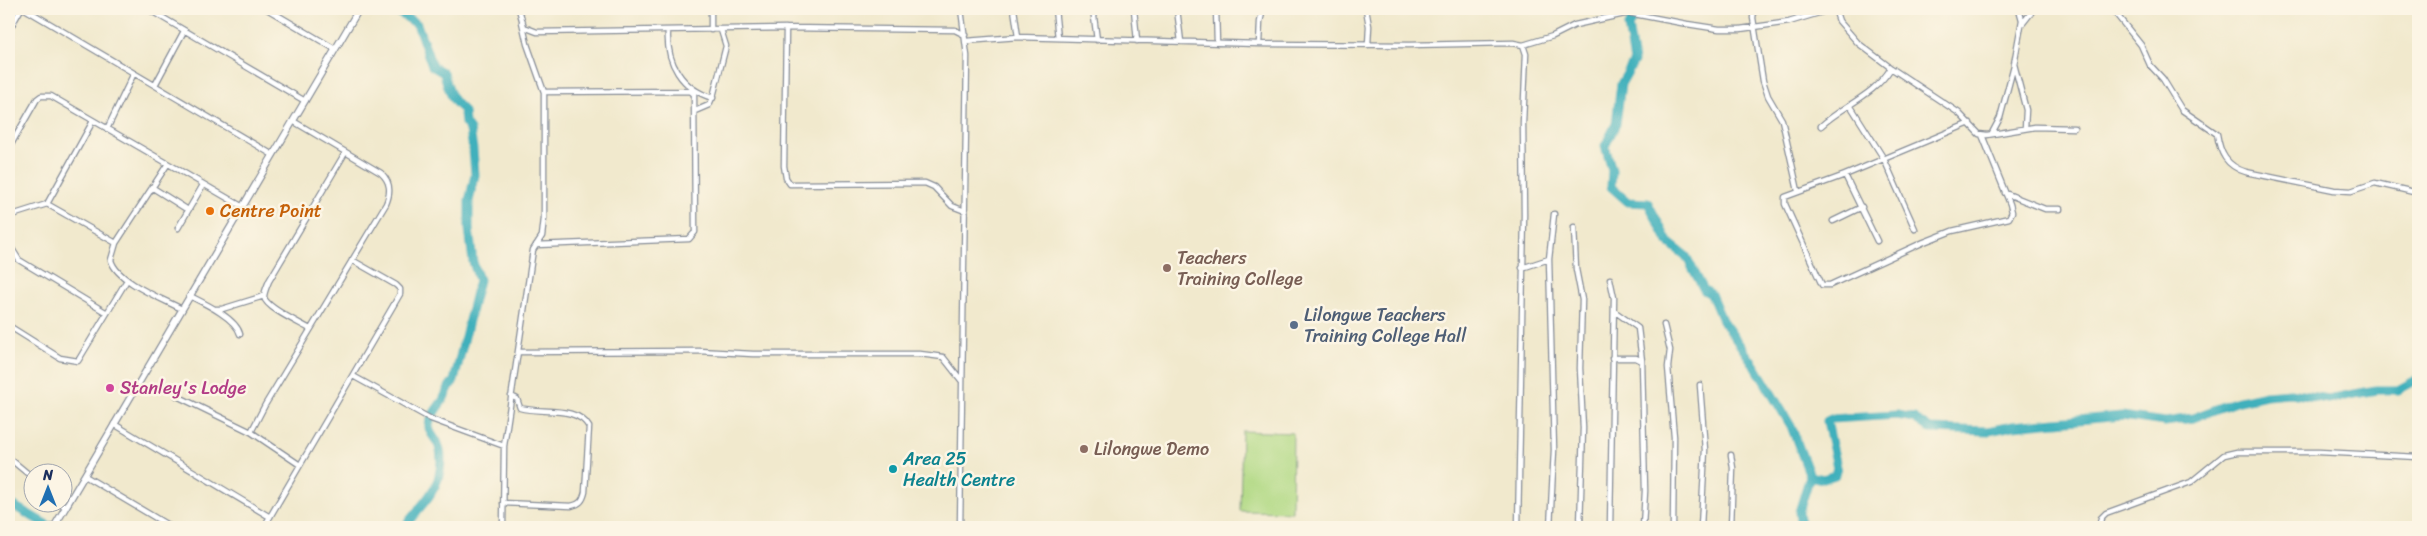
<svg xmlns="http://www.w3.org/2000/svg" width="2427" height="536" font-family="Sriracha,sans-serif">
	<rect width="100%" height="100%" fill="#fcf5e5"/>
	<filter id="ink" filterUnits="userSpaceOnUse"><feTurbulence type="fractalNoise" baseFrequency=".02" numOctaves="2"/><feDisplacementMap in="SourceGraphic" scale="10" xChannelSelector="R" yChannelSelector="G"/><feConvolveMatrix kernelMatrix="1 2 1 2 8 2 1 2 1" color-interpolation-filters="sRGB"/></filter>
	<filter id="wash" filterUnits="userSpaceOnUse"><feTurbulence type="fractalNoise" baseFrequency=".0096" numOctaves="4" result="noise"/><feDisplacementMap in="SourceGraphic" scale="20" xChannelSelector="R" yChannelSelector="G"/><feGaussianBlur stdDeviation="1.12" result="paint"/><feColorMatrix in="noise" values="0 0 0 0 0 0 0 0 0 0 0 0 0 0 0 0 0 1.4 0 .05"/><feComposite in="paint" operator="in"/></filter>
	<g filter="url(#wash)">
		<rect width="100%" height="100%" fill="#f1e9cd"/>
		<path fill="#b1d984" stroke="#668471" d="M 1242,431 L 1293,433 L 1292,512 L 1240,511 Z"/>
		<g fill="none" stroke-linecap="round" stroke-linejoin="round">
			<path stroke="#41b0bc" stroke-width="9" d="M 397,9 L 401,14 L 417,24 L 432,66 L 444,73 C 446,81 451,98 456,103 C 459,107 462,107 464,112 L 465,123 L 470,130 L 473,149 L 475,175 L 469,201 L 469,229 L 473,262 L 479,280 L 454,381 C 447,387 447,393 443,400 C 438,407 431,415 429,424 C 428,433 435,437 438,444 C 443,455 441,468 438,479 C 432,498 415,511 405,527
				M 1640,9 L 1628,26 L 1634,61 L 1621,84 L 1616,124 L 1605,146 L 1612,170 L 1611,187 L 1628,202 L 1648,203 L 1668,242 L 1686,256 L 1704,290 L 1711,294 L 1722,320 L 1755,366 L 1791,426 L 1810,476 L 1799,512 L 1801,527
				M 1810,476 L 1823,479 L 1835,475 L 1837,467 L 1827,421 L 1831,419 L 1897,415 L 1914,418 L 1930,429 L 1989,431 L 2013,426 L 2122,416 L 2165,422 L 2193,418 L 2235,402 L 2266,395 L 2290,393 L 2328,399 L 2376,390 L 2398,390 L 2418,379
				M 9,503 L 49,526"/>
		</g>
	</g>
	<g filter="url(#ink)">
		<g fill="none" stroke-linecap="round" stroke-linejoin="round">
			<defs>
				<path id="minor" d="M 25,9 L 273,155
					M 148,9 L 305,101
					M 267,9 L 335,49
					M 519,9 L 524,27 L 537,32 L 786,28 L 955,30 L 965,35
					M 711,9 L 711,30
					M 1014,9 L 1018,37
					M 1055,9 L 1058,38
					M 1093,9 L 1097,40
					M 1134,9 L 1137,41
					M 1177,9 L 1181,42
					M 1216,9 L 1217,43
					M 1366,9 L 1369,26 L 1368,45
					M 1754,9 L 1753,18 L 1763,81 L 1768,96 L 1782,120 L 1798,191
					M 1835,9 L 1839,21 L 1858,43 L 1891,68 L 1959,113 L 1979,134 L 1987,135 L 2035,127 L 2074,128
					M 2019,9 L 2022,20 L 2014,64 L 2026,110 L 2025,128
					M 2112,9 L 2141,45 L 2150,65 L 2163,79 L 2182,110 L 2217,134 C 2220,153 2226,166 2246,172 L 2334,190 L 2351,191 L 2375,183 L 2418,193
					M 2023,23 L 2034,9
					M 786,28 L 784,166 L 786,178 L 790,184 L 925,183 L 934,187 L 952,206 L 965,211
					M 9,30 L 21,9
					M 668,31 C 666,62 681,89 713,98
					M 966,41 L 1018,37 L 1259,44 L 1409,45 L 1513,43 L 1523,45 L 1526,54 L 1523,123 L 1524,215 L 1518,527
					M 1259,44 L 1260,22 L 1263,9
					M 1523,45 L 1553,36 L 1575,25 L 1629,13 L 1687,24 L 1719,29 L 1740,29 L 1789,22 L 1832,9
					M 155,85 L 184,31
					M 1850,105 L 1884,159 L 1915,229
					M 695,111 L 709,105 L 714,93 L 726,46 L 721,30
					M 293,121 L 381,173 C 391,182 391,192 386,204 L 265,405 L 251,432 L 300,465
					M 1970,123 L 1845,175 L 1785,197 L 1785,204 L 1822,285 L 1830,285 L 1924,242 L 1952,231 L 2009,218 L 2012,212 L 2010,204 L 1982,135
					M 1821,126 C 1844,105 1875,95 1891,68
					M 107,129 L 134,73
					M 1992,133 L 2000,118 L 2014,65
					M 9,148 L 37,99 L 41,96 L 51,96 L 243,207
					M 167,165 L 116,243 L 111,260 C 117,282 163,299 182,309
					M 1845,175 L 1877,241
					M 153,188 L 188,210
					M 2005,193 L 2045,209 L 2060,209
					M 47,204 L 116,243
					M 9,216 L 47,204 L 93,121
					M 1833,221 L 1862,207
					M 1574,227 L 1576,269 L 1582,300 L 1580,368 L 1583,428 L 1580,527
					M 178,228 L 203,185
					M 9,244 L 19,260 L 107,313
					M 536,245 L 689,239 L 695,232 L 694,94 L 690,91 L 544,92
					M 1522,268 L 1549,259
					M 1610,279 L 1614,298 L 1610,527
					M 190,296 C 204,303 236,318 240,334
					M 216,309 L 222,309 L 264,296
					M 1614,311 L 1638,328 L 1642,361
					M 1664,325 L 1670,350 L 1668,367 L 1674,437 L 1673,527
					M 9,326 L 60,358 L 78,361 L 127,280
					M 310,329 C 300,323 266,308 264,297 C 264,292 267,286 269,281 L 345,153
					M 519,352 L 699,351 L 753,354 L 920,354 L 943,357 L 961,380
					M 1612,358 L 1636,358 L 1642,361 L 1645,491 L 1643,527
					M 353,376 L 431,419 L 504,446
					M 1700,385 L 1705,450 L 1701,527
					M 177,396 L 251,432
					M 114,424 L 270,517
					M 9,458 L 32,477
					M 85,476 L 171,527
					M 503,503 L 571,506 C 580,504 583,501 585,492 L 589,427 C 577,405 541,414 520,408 L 517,399 L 511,396
					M 61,504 L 65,507
					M 264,527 L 400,294 L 400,289 L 396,285 L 352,260
					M 503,527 L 504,446 L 533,250 L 542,236 L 544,219 L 544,92 L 527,44 L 522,22
					M 960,527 L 967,56 L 961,9
					M 1550,527 L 1554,450 L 1549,259 L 1554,214
					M 1731,527 L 1733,468 L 1731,455
					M 2099,527 L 2101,518 L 2106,513 L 2191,482 L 2224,455 L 2237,452 L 2319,452 L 2418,457"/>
				<path id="tertiary" d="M 54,527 L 359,9"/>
			</defs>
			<use href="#minor" stroke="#868c96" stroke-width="7"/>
			<use href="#tertiary" stroke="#868c96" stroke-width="8"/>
			<use href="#minor" stroke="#fff" stroke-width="4.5"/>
			<use href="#tertiary" stroke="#fff" stroke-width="5.5"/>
		</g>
	</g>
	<circle fill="#e8710a" stroke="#fcf5e5" stroke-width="2" cx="210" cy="211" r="5"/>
	<g fill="#8d6e63" stroke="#fcf5e5" stroke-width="2">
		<circle cx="1167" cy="268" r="5"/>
		<circle cx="1084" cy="449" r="5"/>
	</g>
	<circle fill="#5c6f8a" stroke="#fcf5e5" stroke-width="2" cx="1294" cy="325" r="5"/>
	<circle fill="#d1479c" stroke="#fcf5e5" stroke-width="2" cx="110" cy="388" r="5"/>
	<circle fill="#0f9aa8" stroke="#fcf5e5" stroke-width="2" cx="893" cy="469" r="5"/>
	<g text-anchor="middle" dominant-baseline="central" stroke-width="5" stroke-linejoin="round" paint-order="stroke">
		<g font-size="18" fill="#c56008" stroke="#fcf5e5" text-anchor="start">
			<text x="220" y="211">Centre Point</text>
		</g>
		<g font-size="18" fill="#785e54" stroke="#fcf5e5" text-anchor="start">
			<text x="1177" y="258">Teachers<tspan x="1177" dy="21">Training College</tspan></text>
			<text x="1094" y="449">Lilongwe Demo</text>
		</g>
		<g font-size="18" fill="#4e5e75" stroke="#fcf5e5" text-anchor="start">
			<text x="1304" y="315">Lilongwe Teachers<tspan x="1304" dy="21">Training College Hall</tspan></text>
		</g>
		<g font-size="18" fill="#b23c85" stroke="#fcf5e5" text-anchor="start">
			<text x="120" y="388">Stanley's Lodge</text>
		</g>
		<g font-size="18" fill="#0d838f" stroke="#fcf5e5" text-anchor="start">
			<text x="903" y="459">Area 25<tspan x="903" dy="21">Health Centre</tspan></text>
		</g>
	</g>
	<rect width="2427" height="536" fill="none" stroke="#fcf5e5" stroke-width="30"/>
	<g transform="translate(48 488)"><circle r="24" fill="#fcf5e5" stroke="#a2a6af"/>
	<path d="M0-4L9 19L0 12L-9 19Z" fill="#1f6fb2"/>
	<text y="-8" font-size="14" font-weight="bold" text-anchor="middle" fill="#1b2f5e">N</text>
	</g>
</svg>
